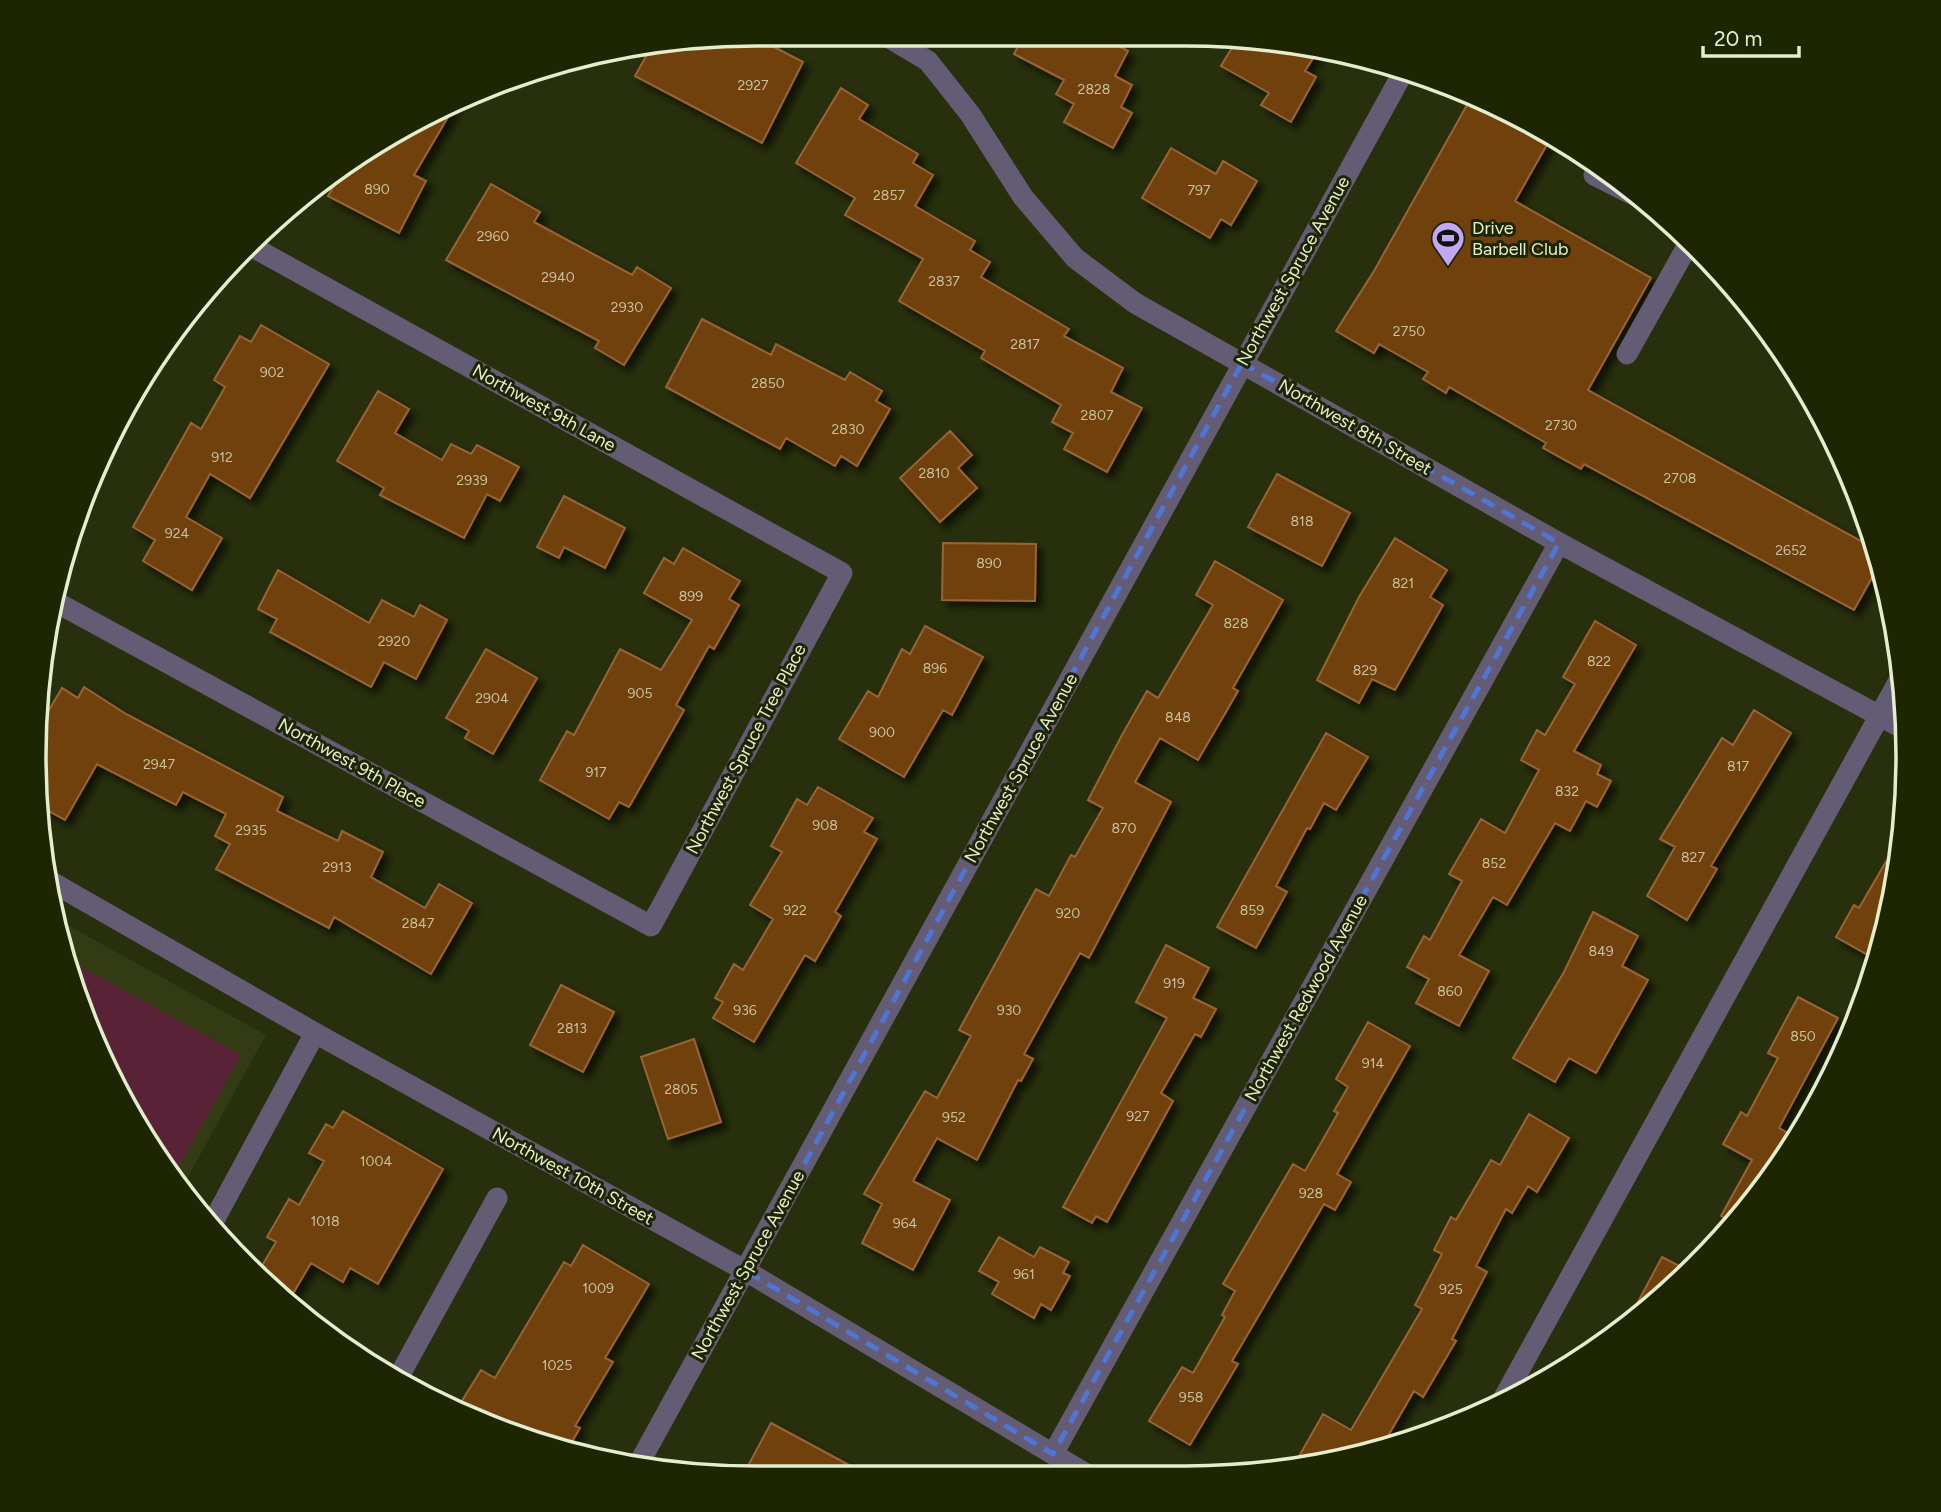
<svg xmlns="http://www.w3.org/2000/svg" width="1941" height="1512" font-family="Figtree,sans-serif">
	<defs>
		<filter id="shadow"><feDropShadow dx="6" dy="6" stdDeviation="3.5" flood-color="#0009"/></filter>
	</defs>
	<rect width="100%" height="100%" fill="#272f0c"/>
	<path fill="#323b13" d="M 55,918 L 266,1035 L 183,1186 L 130,1118 L 58,943 Z"/>
	<path fill="#5a2236" d="M 63,957 L 241,1055 L 174,1175 L 130,1118 Z"/>
	<path fill="#704111" stroke="#986436" stroke-width="2" filter="url(#shadow)" d="M 749,34 L 803,62 L 762,143 L 635,76 L 651,47 Z
		M 1024,34 L 1097,34 L 1128,51 L 1115,76 L 1132,85 L 1121,107 L 1132,113 L 1113,148 L 1064,122 L 1074,104 L 1056,94 L 1064,80 L 1014,54 Z
		M 1239,36 L 1317,52 L 1305,71 L 1316,77 L 1291,122 L 1261,105 L 1269,93 L 1221,66 Z
		M 841,88 L 868,105 L 859,119 L 918,154 L 913,163 L 933,175 L 915,206 L 975,241 L 970,250 L 990,262 L 981,277 L 1069,329 L 1064,336 L 1123,368 L 1111,392 L 1142,408 L 1107,472 L 1064,449 L 1073,433 L 1052,422 L 1061,405 L 981,358 L 985,351 L 899,301 L 923,259 L 845,215 L 855,198 L 796,163 Z
		M 1472,96 L 1553,134 L 1515,201 L 1651,278 L 1588,390 L 1875,549 L 1879,565 L 1854,610 L 1584,464 L 1581,469 L 1543,448 L 1546,443 L 1449,387 L 1446,393 L 1423,379 L 1428,372 L 1379,344 L 1374,353 L 1336,331 L 1374,271 Z
		M 455,105 L 414,175 L 426,181 L 399,233 L 328,196 L 342,171 L 394,130 Z
		M 1171,148 L 1216,174 L 1223,161 L 1257,181 L 1231,225 L 1221,219 L 1210,238 L 1142,198 Z
		M 491,184 L 540,212 L 534,222 L 632,275 L 637,267 L 671,288 L 624,365 L 595,348 L 599,341 L 446,260 Z
		M 702,319 L 771,355 L 776,344 L 845,380 L 850,372 L 882,391 L 876,401 L 890,409 L 857,466 L 841,456 L 835,466 L 786,438 L 780,449 L 666,387 Z
		M 261,325 L 329,364 L 250,498 L 210,474 L 186,517 L 222,538 L 192,590 L 143,561 L 155,540 L 133,527 L 191,423 L 201,429 L 225,387 L 214,380 L 240,336 L 251,342 Z
		M 378,391 L 409,409 L 395,433 L 442,460 L 451,444 L 471,454 L 477,445 L 519,467 L 500,501 L 487,494 L 464,538 L 380,495 L 384,488 L 337,461 Z
		M 950,431 L 972,455 L 958,468 L 977,488 L 940,522 L 900,478 Z
		M 1277,474 L 1350,513 L 1322,566 L 1248,527 Z
		M 564,496 L 625,528 L 605,568 L 564,547 L 559,558 L 537,547 Z
		M 1395,538 L 1447,570 L 1430,597 L 1443,605 L 1395,690 L 1372,679 L 1359,703 L 1317,680 L 1359,597 Z
		M 943,543 L 1036,544 L 1035,601 L 942,600 Z
		M 683,548 L 740,581 L 729,599 L 739,605 L 714,649 L 709,646 L 676,705 L 684,710 L 629,807 L 619,802 L 609,819 L 540,780 L 567,731 L 574,735 L 620,649 L 661,670 L 692,620 L 644,593 L 664,558 L 674,564 Z
		M 1215,561 L 1283,600 L 1233,688 L 1238,691 L 1198,760 L 1160,738 L 1135,782 L 1171,802 L 1089,958 L 1080,953 L 1024,1054 L 1033,1059 L 1021,1081 L 1018,1080 L 977,1160 L 937,1138 L 913,1181 L 950,1200 L 913,1270 L 862,1243 L 882,1204 L 864,1194 L 925,1091 L 937,1098 L 971,1036 L 959,1030 L 1036,889 L 1049,896 L 1071,855 L 1075,857 L 1103,808 L 1088,800 L 1122,735 L 1147,691 L 1158,698 L 1213,605 L 1196,595 Z
		M 278,570 L 369,623 L 382,600 L 414,617 L 420,605 L 447,620 L 416,679 L 384,662 L 371,687 L 270,632 L 277,619 L 258,609 Z
		M 1595,621 L 1636,645 L 1574,751 L 1601,765 L 1597,774 L 1611,781 L 1597,807 L 1586,801 L 1570,831 L 1555,823 L 1507,905 L 1493,897 L 1459,955 L 1489,971 L 1459,1026 L 1416,1003 L 1429,979 L 1407,967 L 1424,936 L 1430,940 L 1462,881 L 1449,874 L 1481,819 L 1505,833 L 1539,770 L 1521,760 L 1537,730 L 1545,735 L 1575,684 L 1563,677 Z
		M 925,626 L 983,657 L 952,715 L 943,710 L 904,777 L 839,739 L 868,691 L 878,697 L 902,649 L 910,654 Z
		M 486,649 L 537,678 L 493,754 L 465,738 L 469,731 L 446,718 Z
		M 84,687 L 126,714 L 283,797 L 277,811 L 338,841 L 342,831 L 383,852 L 371,877 L 425,908 L 439,884 L 472,903 L 431,974 L 334,917 L 329,928 L 216,869 L 230,844 L 215,836 L 226,814 L 183,792 L 176,805 L 97,764 L 65,820 L 40,806 L 33,756 L 36,732 L 62,688 L 78,698 Z
		M 1754,710 L 1791,733 L 1711,866 L 1717,869 L 1687,920 L 1647,896 L 1675,847 L 1660,839 L 1722,738 L 1733,745 Z
		M 1326,733 L 1368,757 L 1336,810 L 1324,803 L 1310,829 L 1307,828 L 1276,886 L 1287,892 L 1256,948 L 1217,927 Z
		M 818,787 L 873,818 L 864,832 L 877,839 L 835,912 L 841,916 L 815,961 L 805,955 L 754,1042 L 713,1018 L 723,1002 L 715,998 L 734,964 L 743,970 L 773,919 L 750,905 L 782,852 L 771,846 L 797,799 L 807,805 Z
		M 1898,841 L 1883,943 L 1877,960 L 1836,937 L 1854,905 L 1859,908 Z
		M 1593,912 L 1638,936 L 1622,966 L 1648,980 L 1596,1073 L 1569,1058 L 1555,1082 L 1513,1058 L 1564,972 Z
		M 1166,945 L 1209,968 L 1193,998 L 1216,1009 L 1201,1037 L 1195,1034 L 1161,1093 L 1173,1101 L 1107,1222 L 1096,1216 L 1092,1223 L 1063,1207 L 1167,1018 L 1136,1002 Z
		M 561,985 L 614,1012 L 583,1072 L 530,1045 Z
		M 1798,997 L 1838,1018 L 1779,1128 L 1795,1137 L 1759,1196 L 1733,1223 L 1721,1216 L 1752,1160 L 1723,1144 L 1741,1112 L 1747,1116 L 1778,1058 L 1768,1053 Z
		M 1368,1022 L 1410,1046 L 1337,1174 L 1351,1182 L 1335,1210 L 1324,1204 L 1232,1361 L 1238,1364 L 1190,1445 L 1149,1421 L 1182,1367 L 1193,1373 L 1225,1317 L 1222,1315 L 1235,1291 L 1223,1284 L 1293,1164 L 1305,1171 L 1338,1113 L 1334,1111 L 1348,1087 L 1336,1079 Z
		M 694,1039 L 721,1122 L 668,1139 L 641,1057 Z
		M 343,1111 L 443,1169 L 378,1284 L 350,1268 L 343,1282 L 311,1263 L 288,1302 L 256,1276 L 276,1242 L 267,1237 L 289,1199 L 299,1205 L 324,1161 L 309,1153 L 326,1124 L 333,1128 Z
		M 1529,1114 L 1569,1138 L 1537,1192 L 1528,1186 L 1512,1213 L 1506,1209 L 1476,1266 L 1487,1272 L 1452,1339 L 1456,1341 L 1423,1397 L 1414,1391 L 1381,1448 L 1294,1465 L 1323,1414 L 1351,1430 L 1422,1309 L 1415,1305 L 1442,1254 L 1434,1250 L 1451,1217 L 1456,1220 L 1491,1160 L 1500,1165 Z
		M 999,1237 L 1034,1257 L 1040,1247 L 1069,1262 L 1063,1273 L 1070,1276 L 1051,1310 L 1041,1304 L 1034,1318 L 992,1294 L 999,1282 L 979,1271 Z
		M 583,1245 L 649,1284 L 605,1358 L 613,1362 L 575,1426 L 580,1428 L 567,1450 L 495,1429 L 497,1426 L 460,1404 L 481,1370 L 495,1378 L 564,1262 L 571,1266 Z
		M 1662,1257 L 1689,1271 L 1662,1299 L 1625,1326 Z
		M 771,1423 L 873,1478 L 742,1477 Z"/>
	<g fill="none" stroke-linecap="round" stroke-linejoin="round">
		<path stroke="#645b74" stroke-width="21" d="M 883,34 L 928,61 L 970,114 L 1023,197 L 1075,258 L 1135,303 L 1559,543 L 1904,729
			M 1600,166 L 1594,175 L 1644,200
			M 1627,354 L 1689,243
			M 54,601 L 651,926 L 842,573 L 247,244
			M 50,881 L 315,1033 L 746,1271 L 1093,1478
			M 212,1224 L 315,1033
			M 397,1380 L 497,1198
			M 1501,1403 L 1902,675
			M 1053,1454 L 1559,543
			M 637,1467 L 1405,69"/>
	</g>
	<path fill="none" stroke="#4f76d5" stroke-width="5" stroke-dasharray="14 9" stroke-linejoin="round" d="M 1242,363 L 1559,543 L 1053,1454 L 746,1271 Z"/>
	<defs>
		<symbol id="stadium-pin" viewBox="-11 -11 22 30"><path d="M0 17L-7.5 6A9.5 9.5 0 1 1 7.5 6Z" fill="#c2a7f2" stroke="#1e2503"/><path d="M0-5a6.5 5 0 1 0 0 10a6.5 5 0 1 0 0-10ZM-3.5-1.8h7v3.6h-7Z" fill="#111"/></symbol>
	</defs>
	<g fill-rule="evenodd">
		<use href="#stadium-pin" x="1429" y="219" width="38" height="52"/>
	</g>
	<g text-anchor="middle" dominant-baseline="central" stroke-width="6" stroke-linejoin="round" paint-order="stroke">
		<g font-size="14" fill="#c7c29d">
			<text x="753" y="85">2927</text>
			<text x="1094" y="89">2828</text>
			<text x="377" y="189">890</text>
			<text x="1199" y="190">797</text>
			<text x="889" y="195">2857</text>
			<text x="493" y="236">2960</text>
			<text x="558" y="277">2940</text>
			<text x="944" y="281">2837</text>
			<text x="627" y="307">2930</text>
			<text x="1409" y="331">2750</text>
			<text x="1025" y="344">2817</text>
			<text x="272" y="372">902</text>
			<text x="768" y="383">2850</text>
			<text x="1097" y="415">2807</text>
			<text x="1561" y="425">2730</text>
			<text x="848" y="429">2830</text>
			<text x="222" y="457">912</text>
			<text x="934" y="473">2810</text>
			<text x="1680" y="478">2708</text>
			<text x="472" y="480">2939</text>
			<text x="1302" y="521">818</text>
			<text x="177" y="533">924</text>
			<text x="1791" y="550">2652</text>
			<text x="989" y="563">890</text>
			<text x="1403" y="583">821</text>
			<text x="691" y="596">899</text>
			<text x="1236" y="623">828</text>
			<text x="394" y="641">2920</text>
			<text x="1599" y="661">822</text>
			<text x="935" y="668">896</text>
			<text x="1365" y="670">829</text>
			<text x="640" y="693">905</text>
			<text x="492" y="698">2904</text>
			<text x="1178" y="717">848</text>
			<text x="882" y="732">900</text>
			<text x="159" y="764">2947</text>
			<text x="1738" y="766">817</text>
			<text x="596" y="772">917</text>
			<text x="1567" y="791">832</text>
			<text x="825" y="825">908</text>
			<text x="1124" y="828">870</text>
			<text x="251" y="830">2935</text>
			<text x="1693" y="857">827</text>
			<text x="1494" y="863">852</text>
			<text x="337" y="867">2913</text>
			<text x="795" y="910">922</text>
			<text x="1252" y="910">859</text>
			<text x="1068" y="913">920</text>
			<text x="418" y="923">2847</text>
			<text x="1601" y="951">849</text>
			<text x="1174" y="983">919</text>
			<text x="1450" y="991">860</text>
			<text x="745" y="1010">936</text>
			<text x="1009" y="1010">930</text>
			<text x="572" y="1028">2813</text>
			<text x="1803" y="1036">850</text>
			<text x="1373" y="1063">914</text>
			<text x="681" y="1089">2805</text>
			<text x="1138" y="1116">927</text>
			<text x="954" y="1117">952</text>
			<text x="376" y="1161">1004</text>
			<text x="1311" y="1193">928</text>
			<text x="325" y="1221">1018</text>
			<text x="905" y="1223">964</text>
			<text x="1024" y="1274">961</text>
			<text x="598" y="1288">1009</text>
			<text x="1451" y="1289">925</text>
			<text x="557" y="1365">1025</text>
			<text x="1191" y="1397">958</text>
		</g>
		<g font-size="18" fill="#e4edcc" stroke="#1e2503" text-anchor="start">
			<text x="1472" y="228">Drive<tspan x="1472" dy="21">Barbell Club</tspan></text>
		</g>
		<g font-size="18" fill="#e4edcc" stroke="#1e2503">
			<text transform="translate(1293 271) rotate(-61)">Northwest Spruce Avenue</text>
			<text transform="translate(544 408) rotate(29)">Northwest 9th Lane</text>
			<text transform="translate(1355 427) rotate(30)">Northwest 8th Street</text>
			<text transform="translate(746 749) rotate(-62)">Northwest Spruce Tree Place</text>
			<text transform="translate(352 763) rotate(29)">Northwest 9th Place</text>
			<text transform="translate(1021 768) rotate(-61)">Northwest Spruce Avenue</text>
			<text transform="translate(1306 998) rotate(-61)">Northwest Redwood Avenue</text>
			<text transform="translate(573 1176) rotate(29)">Northwest 10th Street</text>
			<text transform="translate(748 1265) rotate(-61)">Northwest Spruce Avenue</text>
		</g>
	</g>
	<path d="M0 0H1941V1512H0ZM756 46H1186A710 710 0 0 1 1896 756V756A710 710 0 0 1 1186 1466H756A710 710 0 0 1 46 756V756A710 710 0 0 1 756 46Z" fill="#1e2503" fill-rule="evenodd"/>
	<path fill="none" stroke="#e4edcc" stroke-width="3.5" d="M756 46H1186A710 710 0 0 1 1896 756V756A710 710 0 0 1 1186 1466H756A710 710 0 0 1 46 756V756A710 710 0 0 1 756 46Z"/>
	<path d="M1703 46v10h96v-10" fill="none" stroke="#e4edcc" stroke-width="3.5"/>
	<text x="1714" y="46" font-size="21" fill="#e4edcc" stroke="#1e2503" stroke-width="5" paint-order="stroke">20 m</text>
</svg>
